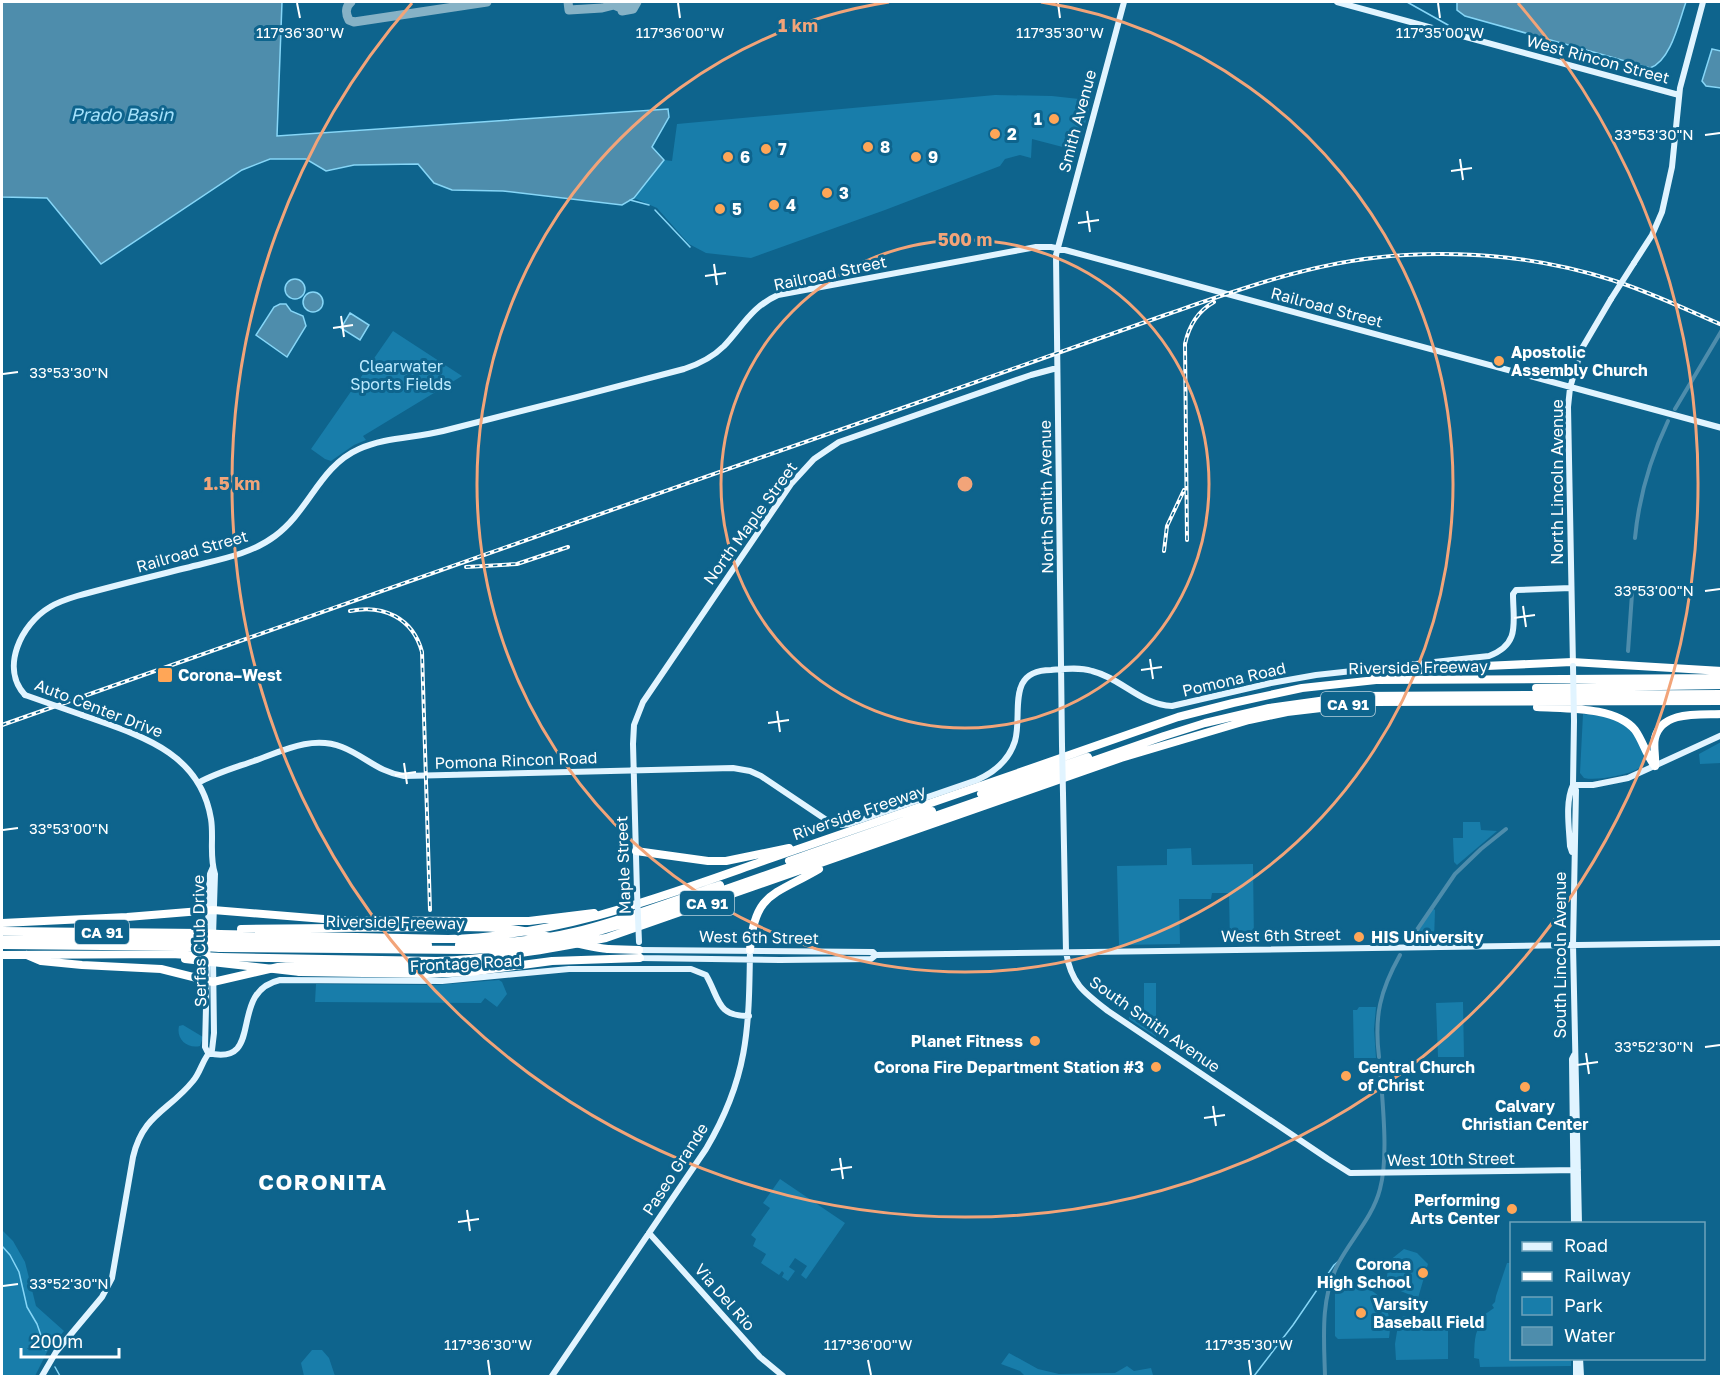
<svg xmlns="http://www.w3.org/2000/svg" width="1723" height="1378" font-family="'Golos Text',sans-serif">
	<rect width="100%" height="100%" fill="#0e648d"/>
	<path fill="#187daa" d="M 995,95 L 1052,96 L 1088,100 L 1090,105 L 1078,151 L 1032,139 L 1031,158 L 1020,155 L 1005,159 L 1000,166 L 885,210 L 751,258 L 706,253 L 689,244 L 657,208 L 634,198 L 664,160 L 672,161 L 677,124 Z
		M 393,331 L 462,376 L 363,436 L 366,440 L 354,445 L 331,461 L 325,459 L 311,449 Z
		M 1583,714 C 1597,715 1612,717 1624,725 C 1633,731 1649,754 1642,765 C 1637,772 1623,774 1616,776 C 1606,778 1593,780 1584,778 L 1580,773 Z
		M 1721,742 L 1721,763 L 1700,764 L 1699,754 Z
		M 1463,822 L 1480,822 L 1481,830 L 1497,831 L 1457,865 L 1454,862 L 1453,838 L 1463,838 Z
		M 1191,848 L 1192,865 L 1253,864 L 1254,943 L 1230,943 L 1229,893 L 1212,893 L 1211,899 L 1179,899 L 1180,944 L 1119,945 L 1117,866 L 1167,865 L 1167,849 Z
		M 1432,908 L 1435,910 L 1434,941 L 1411,941 Z
		M 499,980 L 502,982 L 507,994 L 497,1007 L 485,998 L 481,1003 L 315,1002 L 316,984 L 436,985 Z
		M 1144,983 L 1156,983 L 1156,1037 L 1129,1019 L 1129,1008 L 1144,1007 Z
		M 1463,1002 L 1464,1057 L 1438,1057 L 1436,1003 Z
		M 1359,1007 L 1376,1007 L 1374,1029 L 1376,1058 L 1354,1058 L 1353,1010 L 1357,1010 Z
		M 183,1025 L 203,1037 L 200,1046 C 187,1049 176,1039 179,1026 Z
		M 780,1179 L 845,1223 L 806,1279 L 801,1275 L 807,1266 L 795,1258 L 789,1267 L 795,1271 L 788,1281 L 782,1277 L 784,1273 L 782,1271 L 779,1275 L 761,1263 L 766,1254 L 753,1246 L 756,1239 L 751,1235 L 770,1208 L 763,1203 Z
		M 2,1230 L 13,1241 L 25,1262 L 36,1306 L 64,1331 L 48,1350 L 35,1376 L 2,1376 Z
		M 1404,1249 L 1417,1253 L 1428,1264 L 1418,1298 L 1388,1286 L 1386,1284 L 1389,1261 Z
		M 1507,1263 L 1512,1263 L 1512,1358 L 1571,1359 L 1571,1366 L 1480,1367 L 1479,1359 L 1474,1358 C 1475,1345 1473,1332 1483,1322 L 1481,1317 L 1494,1308 L 1492,1305 L 1495,1302 L 1496,1296 Z
		M 1347,1285 C 1379,1284 1394,1308 1389,1338 L 1338,1339 L 1335,1336 L 1335,1287 Z
		M 1404,1316 L 1448,1327 L 1448,1359 L 1396,1360 L 1395,1344 L 1399,1319 Z
		M 312,1350 L 322,1350 L 329,1358 L 335,1376 L 304,1376 L 301,1363 Z
		M 1009,1353 L 1038,1369 L 1059,1374 L 1115,1373 L 1127,1366 L 1134,1371 L 1151,1368 L 1153,1375 L 1146,1376 L 1025,1376 L 1020,1371 L 1001,1364 Z"/>
	<path fill="#4e8dac" stroke="#86d6f7" stroke-width="1.5" d="M 2,2 L 282,2 L 277,136 L 668,109 L 669,117 L 652,147 L 664,160 L 634,198 L 622,205 L 503,191 L 452,190 L 434,183 L 418,164 L 354,165 L 326,171 L 306,159 L 270,159 L 242,170 L 101,264 L 47,198 L 2,197 Z
		M 1457,2 L 1686,2 C 1679,21 1671,61 1650,68 L 1465,16 L 1457,10 Z
		M 1712,49 L 1721,51 L 1721,88 L 1706,86 L 1702,81 Z
		M285 289a10 10 0 1 1 20 0a10 10 0 1 1-20 0Z
		M303 302a10 10 0 1 1 20 0a10 10 0 1 1-20 0Z
		M 280,304 L 286,304 L 291,311 L 303,316 L 306,326 L 287,357 L 256,335 L 274,307 Z
		M 350,313 L 369,325 L 360,340 L 341,328 Z"/>
	<g fill="none" stroke-linecap="round" stroke-linejoin="round">
		<path stroke="#86d6f7" stroke-width="1.5" d="M 1407,2 L 1448,25
			M 630,200 L 649,205
			M 655,210 L 690,247
			M 2,1246 L 10,1255 L 19,1272 L 27,1307 L 37,1324 L 46,1350
			M 55,1367 L 60,1376
			M 1254,1376 L 1293,1325 L 1334,1265 L 1341,1259"/>
		<path stroke="#4e8dac" stroke-width="4" d="M 1675,409 L 1722,330
			M 1635,538 C 1639,496 1650,459 1668,421
			M 1628,651 L 1632,594
			M 1410,940 L 1455,874 L 1481,849 L 1506,829
			M 1379,1057 C 1374,1016 1380,991 1400,955
			M 1325,1376 C 1324,1339 1320,1299 1338,1264 C 1351,1239 1373,1217 1380,1189 C 1389,1156 1382,1100 1380,1066"/>
		<path stroke="#86b2c6" stroke-width="9" d="M 351,2 C 346,6 345,13 349,20 L 354,22 L 487,2
			M 568,2 L 569,10 L 602,8 L 614,5 L 626,10
			M 620,2 L 635,2
			M 622,11 L 633,9 L 637,2"/>
		<path stroke="#e1f4ff" stroke-width="6" d="M 1337,2 L 1679,95
			M 1634,263 L 1652,235 L 1662,212 L 1672,167 L 1680,88 L 1703,2
			M 1573,666 L 1568,407 L 1570,388 L 1581,350 L 1611,299
			M 25,695 C 0,668 21,624 50,607 C 58,602 67,599 77,596 C 113,586 150,577 186,568 C 216,560 250,555 275,536 C 309,511 320,466 359,449 C 385,437 415,438 443,431 C 523,411 604,390 684,369 C 699,364 713,357 724,346 C 743,326 751,307 778,295 L 1036,247 L 1051,247 L 1065,250 L 1722,428
			M 82,715 C 138,735 200,751 211,819 C 214,837 209,857 215,874 L 213,936
			M 1574,721 L 1573,785 L 1576,790 L 1573,945 L 1579,1224
			M 1062,745 L 1056,255 L 1124,2
			M 198,783 C 216,773 234,768 254,761 C 282,751 312,735 342,747 C 365,756 378,772 404,776 L 733,768 L 750,771 L 761,776 L 828,821 L 841,825 L 849,824 L 977,780 C 995,772 1009,760 1015,741 C 1023,714 1005,670 1051,670 C 1064,669 1079,667 1092,671 C 1121,678 1141,705 1172,706 L 1271,683 L 1316,675 L 1489,656 C 1521,644 1513,622 1513,594 L 1516,590 L 1571,588
			M 1573,785 L 1593,785 L 1628,778 L 1722,735
			M 1063,794 L 1066,952 C 1071,983 1083,992 1108,1011 L 1328,1159 L 1350,1173 L 1578,1170
			M 1572,852 L 1570,846 C 1569,827 1565,802 1573,785
			M 637,892 L 633,744 L 634,725 L 643,702 L 791,484 L 814,459 L 839,442 L 1031,375 L 1057,368
			M 639,950 L 873,952 L 876,955 L 1722,943
			M 640,957 L 640,958 L 780,960 L 871,959 L 876,955
			M 208,1053 C 267,1067 226,992 280,980 L 442,981 L 569,969 L 691,969 L 706,975 C 720,999 716,1016 749,1016
			M 208,1053 L 205,1047 L 209,888 L 210,874 L 213,867
			M 1574,1224 L 1572,1059 L 1574,1055
			M 649,1233 L 760,1357 L 783,1376
			M 1576,1358 L 1576,1376
			M 1580,1358 L 1581,1376
			M 42,1376 L 56,1352 L 102,1297 L 112,1278 L 133,1157 C 143,1114 169,1111 193,1081 C 201,1072 203,1057 212,1050 L 214,1033 L 213,958
			M 552,1376 L 706,1149 C 748,1078 749,1030 750,950"/>
		<path stroke="#fff" stroke-width="8" d="M 1373,675 L 1442,668 L 1572,662 L 1722,671
			M 1536,688 L 1722,685
			M 1537,707 C 1565,709 1615,706 1635,730 C 1643,741 1646,755 1655,766
			M 1655,766 C 1656,757 1653,746 1655,738 C 1662,710 1700,715 1722,714
			M 981,794 L 1088,757
			M 636,851 L 708,861 L 726,861 L 789,848
			M 789,861 L 932,811
			M 2,923 L 127,917 L 213,910 L 336,920 L 462,921 L 529,921 L 594,913
			M 241,929 L 440,927
			M 2,931 L 202,933
			M 220,934 L 448,939 C 562,936 666,895 772,858 C 907,812 1043,764 1178,717 L 1233,703 L 1302,688 L 1376,680 L 1722,678
			M 2,939 L 203,941
			M 220,941 L 428,945
			M 2,945 L 203,947
			M 459,945 C 497,943 537,941 574,932 C 624,920 672,901 720,885
			M 220,948 L 472,950 L 517,947 L 579,937 L 646,917 L 1164,736 L 1205,723 L 1269,708 L 1355,696 L 1722,694
			M 608,949 L 639,950
			M 750,950 C 754,892 775,895 819,869
			M 2,955 L 172,954 L 203,956
			M 27,955 L 41,961 L 82,965 L 161,969 L 213,982 L 278,967 L 294,966 L 426,966
			M 220,957 L 437,961 C 494,959 550,949 606,938 L 1121,758 L 1249,720 L 1287,712 L 1372,702 L 1722,701
			M 475,965 L 507,961 L 515,957
			M 300,972 L 427,974 L 470,972 L 552,961 L 640,958"/>
		<defs>
			<path id="rail" d="M 1187,540 L 1185,344 C 1189,325 1198,311 1214,302
				M 1164,551 L 1167,526 L 1184,490
				M 466,567 L 517,564 L 568,547
				M 350,611 C 383,604 413,618 422,652 L 430,910
				M 2,725 C 310,616 619,507 928,399 C 1008,370 1088,342 1168,314 C 1246,287 1323,259 1406,255 C 1475,251 1546,259 1612,280 C 1650,292 1685,309 1722,325"/>
		</defs>
		<use href="#rail" stroke="#fff" stroke-width="4"/>
		<use href="#rail" stroke="#0e648d" stroke-width="1.5" stroke-dasharray="4.5" stroke-linecap="butt"/>
		<path stroke="#e1f4ff" stroke-width="6" d="M 1611,299 L 1634,263
			M 1573,666 L 1574,721
			M 25,695 L 82,715
			M 1062,745 L 1063,794
			M 637,892 L 639,942"/>
		<path stroke="#fff" stroke-width="8" d="M 440,927 C 466,927 492,926 518,930 C 548,935 578,946 608,949
			M 202,933 L 220,934
			M 203,941 L 220,941
			M 203,947 L 220,948
			M 203,956 L 220,957
			M 185,959 L 300,972"/>
	</g>
	<path fill="none" stroke="#fff" stroke-width="2" d="M 297,3 L 300,18M 678,3 L 680,18M 1058,3 L 1060,18M 1438,3 L 1440,18M 1705,135 L 1720,133M 1460,159 L 1463,180M 1451,171 L 1472,168M 1087,211 L 1090,232M 1078,223 L 1099,220M 714,264 L 717,285M 705,276 L 726,273M 341,316 L 344,337M 333,328 L 353,325M 3,374 L 18,372M 1705,591 L 1720,589M 1523,606 L 1526,627M 1514,618 L 1535,615M 1150,659 L 1153,679M 1141,670 L 1162,667M 777,711 L 780,732M 768,723 L 789,720M 404,763 L 407,784M 395,775 L 416,772M 3,830 L 18,828M 1705,1047 L 1720,1045M 1586,1053 L 1589,1074M 1577,1065 L 1598,1062M 1213,1106 L 1216,1126M 1204,1118 L 1225,1115M 840,1158 L 843,1179M 831,1170 L 852,1167M 467,1210 L 470,1231M 458,1222 L 479,1219M 3,1286 L 18,1284M 488,1360 L 490,1375M 868,1360 L 871,1375M 1249,1360 L 1251,1375"/>
	<g fill="none" stroke="#f2a479" stroke-width="3">
		<circle cx="965" cy="484" r="244"/>
		<path d="M1041 2A488 488 0 1 1 889 2"/>
		<path d="M1518 3A733 733 0 1 1 412 3"/>
	</g>
	<g fill="#ffa657" stroke="#0e648d" stroke-width="2">
		<circle cx="1054" cy="119" r="6"/>
		<circle cx="995" cy="134" r="6"/>
		<circle cx="868" cy="147" r="6"/>
		<circle cx="766" cy="149" r="6"/>
		<circle cx="728" cy="157" r="6"/>
		<circle cx="916" cy="157" r="6"/>
		<circle cx="827" cy="193" r="6"/>
		<circle cx="774" cy="205" r="6"/>
		<circle cx="720" cy="209" r="6"/>
		<circle cx="1499" cy="361" r="6"/>
		<rect x="157" y="667" width="16" height="16" rx="3"/>
		<circle cx="1359" cy="937" r="6"/>
		<circle cx="1035" cy="1041" r="6"/>
		<circle cx="1156" cy="1067" r="6"/>
		<circle cx="1346" cy="1076" r="6"/>
		<circle cx="1525" cy="1087" r="6"/>
		<circle cx="1512" cy="1209" r="6"/>
		<circle cx="1423" cy="1273" r="6"/>
		<circle cx="1361" cy="1313" r="6"/>
	</g>
	<g text-anchor="middle" dominant-baseline="central" stroke-width="6" stroke-linejoin="round" paint-order="stroke">
		<g fill="#0e648d" stroke="#b7d0dd" stroke-width="1.5">
			<rect x="1321" y="692" width="54" height="24" rx="4.5"/>
			<rect x="680" y="891" width="54" height="24" rx="4.5"/>
			<rect x="75" y="920" width="54" height="24" rx="4.5"/>
		</g>
		<g font-size="15" font-weight="bold" fill="#fff">
			<text x="1348" y="704">CA 91</text>
			<text x="707" y="903">CA 91</text>
			<text x="102" y="932">CA 91</text>
		</g>
		<g font-size="16" fill="#fff" stroke="#0e648d">
			<text transform="translate(1598 59) rotate(15)">West Rincon Street</text>
			<text transform="translate(1077 121) rotate(-75)">Smith Avenue</text>
			<text transform="translate(830 273) rotate(-12)">Railroad Street</text>
			<text transform="translate(1327 307) rotate(15)">Railroad Street</text>
			<text transform="translate(1557 482) rotate(-90)">North Lincoln Avenue</text>
			<text transform="translate(1046 497) rotate(-91)">North Smith Avenue</text>
			<text transform="translate(750 523) rotate(-54)">North Maple Street</text>
			<text transform="translate(192 551) rotate(-16)">Railroad Street</text>
			<text transform="translate(1418 667) rotate(-1)">Riverside Freeway</text>
			<text transform="translate(1234 679) rotate(-13)">Pomona Road</text>
			<text transform="translate(99 708) rotate(21)">Auto Center Drive</text>
			<text transform="translate(516 760) rotate(-2)">Pomona Rincon Road</text>
			<text transform="translate(859 812) rotate(-19)">Riverside Freeway</text>
			<text transform="translate(623 865) rotate(-92)">Maple Street</text>
			<text transform="translate(395 922) rotate(1)">Riverside Freeway</text>
			<text transform="translate(1281 935) rotate(-1)">West 6th Street</text>
			<text transform="translate(759 937) rotate(1)">West 6th Street</text>
			<text transform="translate(199 941) rotate(-91)">Serfas Club Drive</text>
			<text transform="translate(1560 955) rotate(-90)">South Lincoln Avenue</text>
			<text transform="translate(466 963) rotate(-3)">Frontage Road</text>
			<text transform="translate(1155 1024) rotate(35)">South Smith Avenue</text>
			<text transform="translate(1451 1159) rotate(-1)">West 10th Street</text>
			<text transform="translate(675 1169) rotate(-57)">Paseo Grande</text>
			<text transform="translate(725 1297) rotate(49)">Via Del Rio</text>
		</g>
		<g font-size="16" font-weight="bold" fill="#fff" stroke="#0e648d" text-anchor="start">
			<text x="1042" y="119" text-anchor="end">1</text>
			<text x="1007" y="134">2</text>
			<text x="880" y="147">8</text>
			<text x="778" y="149">7</text>
			<text x="740" y="157">6</text>
			<text x="928" y="157">9</text>
			<text x="839" y="193">3</text>
			<text x="786" y="205">4</text>
			<text x="732" y="209">5</text>
			<text x="1511" y="352">Apostolic<tspan x="1511" dy="18">Assembly Church</tspan></text>
			<text x="178" y="675">Corona–West</text>
			<text x="1371" y="937">HIS University</text>
			<text x="1023" y="1041" text-anchor="end">Planet Fitness</text>
			<text x="1144" y="1067" text-anchor="end">Corona Fire Department Station #3</text>
			<text x="1358" y="1067">Central Church<tspan x="1358" dy="18">of Christ</tspan></text>
			<text x="1525" y="1106" text-anchor="middle">Calvary<tspan x="1525" dy="18">Christian Center</tspan></text>
			<text x="1500" y="1200" text-anchor="end">Performing<tspan x="1500" dy="18">Arts Center</tspan></text>
			<text x="1411" y="1264" text-anchor="end">Corona<tspan x="1411" dy="18">High School</tspan></text>
			<text x="1373" y="1304">Varsity<tspan x="1373" dy="18">Baseball Field</tspan></text>
		</g>
		<g font-size="16" fill="#bceafe" stroke="#0e648d">
			<text x="401" y="366">Clearwater<tspan x="401" dy="18">Sports Fields</tspan></text>
		</g>
		<g font-size="18" font-style="italic" fill="#a5e1fb" stroke="#0e648d">
			<text x="122" y="114">Prado Basin</text>
		</g>
		<g font-size="22" font-weight="bold" letter-spacing="1.5" fill="#fff" stroke="#0e648d">
			<text x="323" y="1181">CORONITA</text>
		</g>
	</g>
	<g font-size="15" text-anchor="middle" fill="#fff" stroke="#0e648d" stroke-width="6" stroke-linejoin="round" paint-order="stroke">
		<text x="300" y="38">117°36'30"W</text>
		<text x="680" y="38">117°36'00"W</text>
		<text x="1060" y="38">117°35'30"W</text>
		<text x="1440" y="38">117°35'00"W</text>
		<text x="1654" y="140">33°53'30"N</text>
		<text x="69" y="378">33°53'30"N</text>
		<text x="1654" y="596">33°53'00"N</text>
		<text x="69" y="834">33°53'00"N</text>
		<text x="1654" y="1052">33°52'30"N</text>
		<text x="69" y="1289">33°52'30"N</text>
		<text x="488" y="1350">117°36'30"W</text>
		<text x="868" y="1350">117°36'00"W</text>
		<text x="1249" y="1350">117°35'30"W</text>
	</g>
	<circle cx="965" cy="484" r="9" fill="#f2a479" stroke="#0e648d" stroke-width="3"/>
	<g font-size="18" text-anchor="middle" font-weight="bold" fill="#f2a479" stroke="#0e648d" stroke-width="6" stroke-linejoin="round" paint-order="stroke">
		<text x="798" y="32">1 km</text>
		<text x="965" y="246">500 m</text>
		<text x="232" y="490">1.5 km</text>
	</g>
	<rect width="1723" height="1378" fill="none" stroke="#ffffff" stroke-width="6"/>
	<rect x="1510" y="1222" width="195" height="138" fill="#0e648d" stroke="#6ea2bb" stroke-width="1.5"/>
	<rect x="1522" y="1242" width="30" height="9" fill="#e1f4ff" stroke="#6ea2bb" stroke-width="1.5"/>
	<text x="1564" y="1252" font-size="18" fill="#ffffff">Road</text>
	<rect x="1522" y="1272" width="30" height="9" fill="#ffffff" stroke="#6ea2bb" stroke-width="1.5"/>
	<text x="1564" y="1282" font-size="18" fill="#ffffff">Railway</text>
	<rect x="1522" y="1297" width="30" height="18" fill="#187daa" stroke="#6ea2bb" stroke-width="1.5"/>
	<text x="1564" y="1312" font-size="18" fill="#ffffff">Park</text>
	<rect x="1522" y="1327" width="30" height="18" fill="#4e8dac" stroke="#6ea2bb" stroke-width="1.5"/>
	<text x="1564" y="1342" font-size="18" fill="#ffffff">Water</text>
	<path d="M21 1348v9h98v-9" fill="none" stroke="#ffffff" stroke-width="3"/>
	<text x="30" y="1348" font-size="18" fill="#ffffff" stroke="#0e648d" stroke-width="4.5" paint-order="stroke">200 m</text>
</svg>
